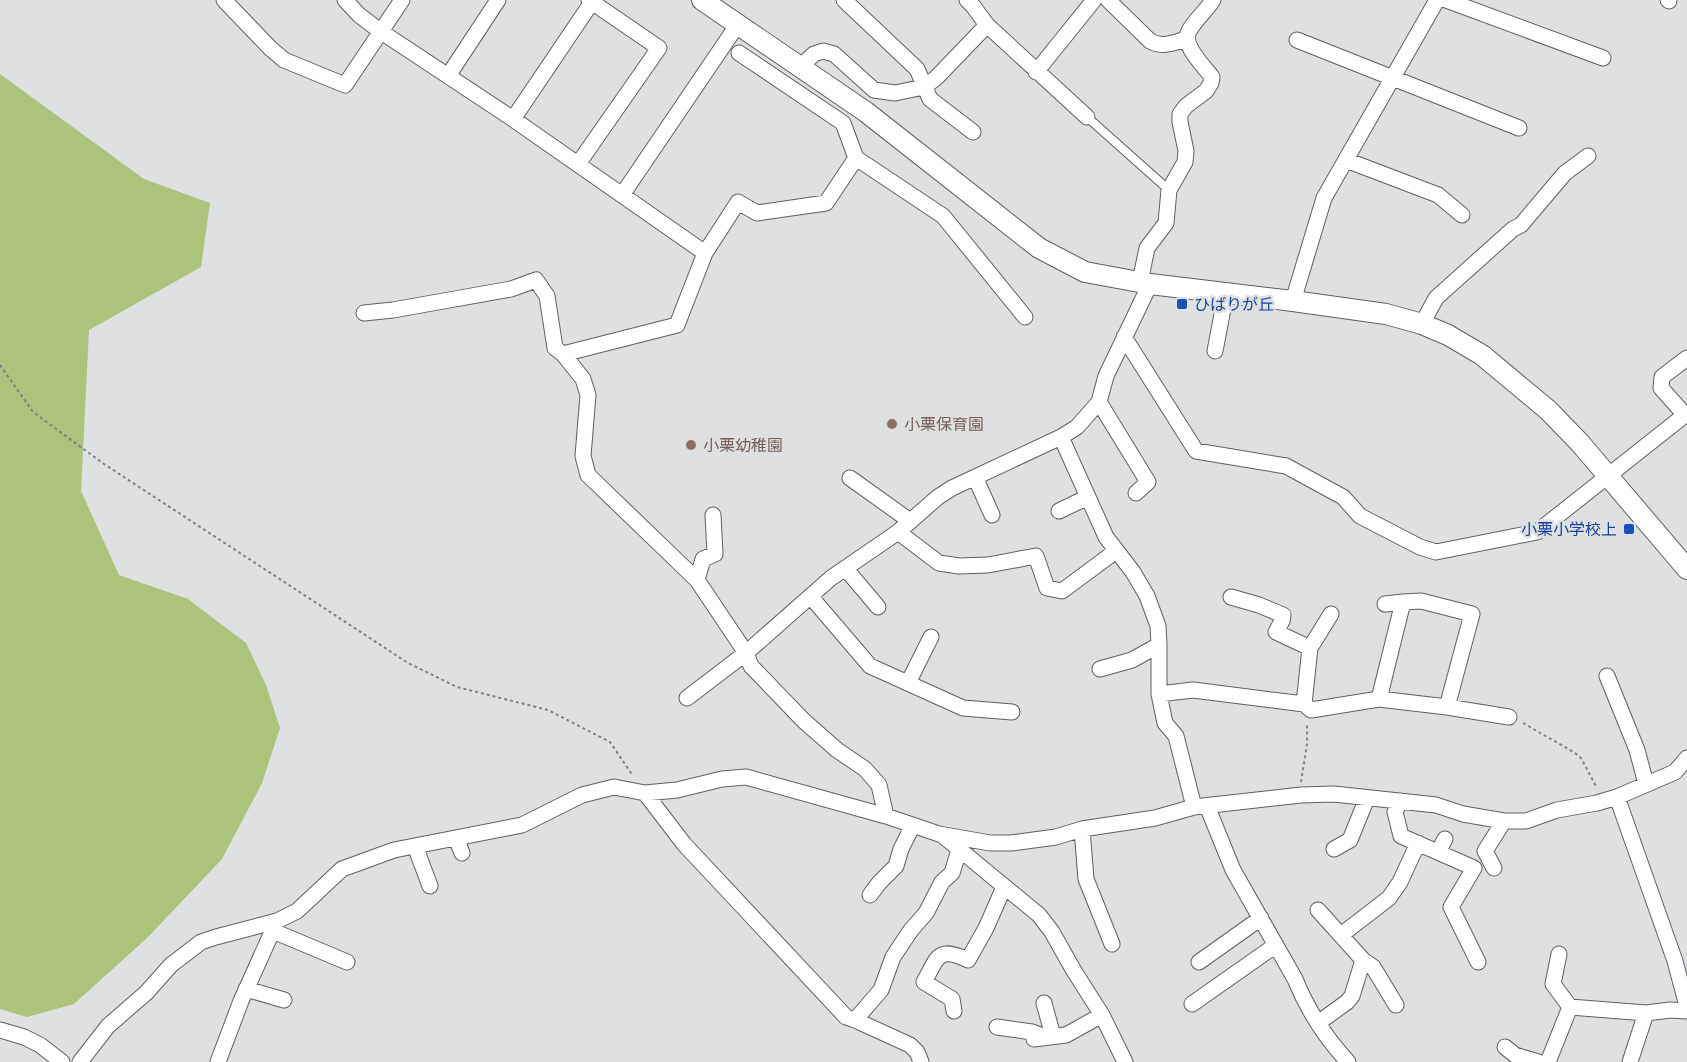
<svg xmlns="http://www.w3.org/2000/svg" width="1687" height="1062" font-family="'PT Sans Narrow','Noto Sans JP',sans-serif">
	<rect width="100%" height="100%" fill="#dee0e2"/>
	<path fill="#abc37a" d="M 0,74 L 144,179 L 210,203 L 201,267 L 89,330 L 81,491 L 119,575 L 188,599 L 246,643 L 266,685 L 280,728 L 262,783 L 222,859 L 148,937 L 74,1004 L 27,1017 L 0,1009 Z"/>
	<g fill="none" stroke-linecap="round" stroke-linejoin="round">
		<defs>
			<path id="service" d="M 1087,117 L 1169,190"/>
			<path id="minor" d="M 224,0 L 270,48 L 284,60 L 345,85 L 402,0
				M 345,0 L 359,15 L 380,31 L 513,119 L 705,253 L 677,325 L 563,354
				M 844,0 L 917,69 L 930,99 L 973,132
				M 967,0 L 973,6 L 987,25 L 1087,117
				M 1108,0 L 1150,41 C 1162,48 1173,43 1186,39
				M 1446,0 L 1603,58
				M 1668,0 L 1669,1
				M 1297,40 L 1519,128
				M 800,67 L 814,54 L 823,51 L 834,54 L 874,90 L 895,93 L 924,87 L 936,78 L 987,25
				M 1036,72 L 1094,0
				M 448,76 L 498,0
				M 513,119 L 592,2
				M 856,158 L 943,216 L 1025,317
				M 1346,160 L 1438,195 L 1462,215
				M 578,164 L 659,48 L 589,0
				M 622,195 L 738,24
				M 705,253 L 738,202 L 757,213 L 826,203 L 856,158 L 843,123 L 739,53
				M 1140,282 L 1147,248 L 1166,223 L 1169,190 L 1185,162 L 1186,151 L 1180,122 L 1180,114 L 1186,106 L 1206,91 L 1211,83 L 1212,77 C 1204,66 1181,45 1189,31 C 1195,20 1206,11 1213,0
				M 1293,301 L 1324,198 L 1437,0
				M 364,313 L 393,310 L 511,289 L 536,280 L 547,296 L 555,348 L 563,354 L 583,379 L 588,395 L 583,456 L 588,475 L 697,580 L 746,653 L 751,666 L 804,721 L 837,750 L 865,769 L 879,785 L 886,816
				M 1422,324 L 1436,298 L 1513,229 L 1521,225 L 1565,173 L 1588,156
				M 1124,337 L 1196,451 L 1286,466 L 1343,497 L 1360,516 L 1420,547 L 1436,552 L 1537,532 L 1685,415 L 1661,388 L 1662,377 L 1687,358
				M 1215,351 L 1226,293
				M 1099,402 L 1148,482 L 1136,493
				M 1061,437 L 1106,537 L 1133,572 L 1147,596 L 1158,626 L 1159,645 L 1159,694 L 1165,723 L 1176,736 L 1194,807
				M 975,477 L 992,515
				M 850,478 L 910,521
				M 1059,511 L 1088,497
				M 898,532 L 939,563 L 959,566 L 988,565 L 1036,556 L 1047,588 L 1062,591 L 1116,551
				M 845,568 L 878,607
				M 697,580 L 703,559 L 715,554 L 713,515
				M 811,597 L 870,666 L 963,708 L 1012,712
				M 1231,597 L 1259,605 L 1283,615 L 1282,621 L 1276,632 L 1310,648
				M 1385,604 L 1403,602
				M 1100,669 L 1132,660 L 1159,645
				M 1607,676 L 1637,750 L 1646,784
				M 908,683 L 931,637
				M 1159,694 L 1193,690 L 1304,704 L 1311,710 L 1379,699 L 1447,707 L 1509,717
				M 687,698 L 746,653 L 831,578 L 898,532 L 938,497 L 952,488 L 1061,437 L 1077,427 L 1099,402 L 1106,376 L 1150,284
				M 1379,699 L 1403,602 L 1421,601 L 1472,614 L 1447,707
				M 1304,704 L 1310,648 L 1331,614
				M 645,793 L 684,844 L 846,1017 L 855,1020 L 910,1045 L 917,1052 L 921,1062
				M 1617,797 L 1675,961 L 1687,1006
				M 1400,801 L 1395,812 L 1401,836 L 1474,868 L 1451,907 L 1478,962
				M 1207,806 L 1233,870 L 1295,979 C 1307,1009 1326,1038 1348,1062
				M 1082,829 L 1086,879 L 1112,944
				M 942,835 L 1039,915 L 1052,932 L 1074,971 L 1102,1015 L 1125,1062
				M 456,838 L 462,853
				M 415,846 L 430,886
				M 1334,849 L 1350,840 L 1367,798
				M 1438,852 L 1445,839
				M 1494,868 L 1485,851 L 1504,821
				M 870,895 L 879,883 L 896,866 L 901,849 L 913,825
				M 273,931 L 347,962
				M 1341,935 L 1389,898 L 1400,882 L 1418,843
				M 1559,954 L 1553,984 L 1570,1007 L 1646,1013
				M 1363,960 L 1373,967 L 1396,1005
				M 1199,962 L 1261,918
				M 246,989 L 284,1000
				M 1044,1003 L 1053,1036
				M 1192,1004 L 1276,945
				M 954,1011 L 952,999 L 924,982 C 938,957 937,946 968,960 L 986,928 L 1004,887
				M 855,1020 L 881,990 L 893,957 L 911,930 L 926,913 L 942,882 L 952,873 L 959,850
				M 1318,1023 L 1347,1002 L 1352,996 L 1363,960 L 1318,910
				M 997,1027 L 1032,1032 L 1045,1037
				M 0,1030 L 24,1037 L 40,1045 L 62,1062
				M 1034,1039 L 1066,1035 L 1102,1015
				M 1505,1047 L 1515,1055 L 1538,1062
				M 80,1062 L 108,1026 L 146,993 L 171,965 L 201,942 L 216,937 L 277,921
				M 218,1062 L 241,1001 L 277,921 L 297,911 L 342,869 L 394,850 L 522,825 L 582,795 L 614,787 L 645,793 L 677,790 L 722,779 L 746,777 L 886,816 L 939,834 L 990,843 L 1011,843 L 1056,837 L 1082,829 L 1155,818 L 1194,807 L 1301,795 L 1334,794 L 1436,805 L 1463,814 L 1504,821 L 1526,821 L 1557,810 L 1597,803 L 1617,797 L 1675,772 L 1687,758
				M 1548,1062 L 1570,1007
				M 1630,1062 L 1646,1013 L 1670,1010 L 1687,1011"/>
			<path id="tertiary" d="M 702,0 L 866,112 L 1039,248 L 1085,272 L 1150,284 L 1293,301 L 1386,314 L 1422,324 L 1448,335 L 1482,355 L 1548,410 L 1580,443 L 1687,569"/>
		</defs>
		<use href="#service" stroke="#5e5f61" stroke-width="10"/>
		<use href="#minor" stroke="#5e5f61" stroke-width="17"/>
		<use href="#tertiary" stroke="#5e5f61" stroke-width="22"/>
		<path stroke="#7e7f80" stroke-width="2" stroke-dasharray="3 3" stroke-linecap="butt" d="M 0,365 L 33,412 L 104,464 L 408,663 L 457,687 L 548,710 L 610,742 L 633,776
			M 1523,723 L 1575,753 L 1581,758 L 1597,788
			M 1301,782 L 1307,744 L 1307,725"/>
		<use href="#service" stroke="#fff" stroke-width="8"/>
		<use href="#minor" stroke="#fff" stroke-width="15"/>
		<use href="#tertiary" stroke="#fff" stroke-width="20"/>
	</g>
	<g fill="#1a4fb4" stroke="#dee0e2" stroke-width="2">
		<rect x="1176" y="298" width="12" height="12" rx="3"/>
		<rect x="1623" y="523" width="12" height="12" rx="3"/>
	</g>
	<g fill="#8d6e63" stroke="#dee0e2" stroke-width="2">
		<circle cx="892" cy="424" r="6"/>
		<circle cx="691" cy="445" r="6"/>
	</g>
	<g text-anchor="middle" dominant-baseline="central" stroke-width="5" stroke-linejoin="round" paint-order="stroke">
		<g font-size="16" fill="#164399" stroke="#dee0e2" text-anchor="start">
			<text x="1194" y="304">ひばりが丘</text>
			<text x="1617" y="529" text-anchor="end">小栗小学校上</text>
		</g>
		<g font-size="16" fill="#785e54" stroke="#dee0e2" text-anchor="start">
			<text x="904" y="424">小栗保育園</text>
			<text x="703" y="445">小栗幼稚園</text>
		</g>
	</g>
</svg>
